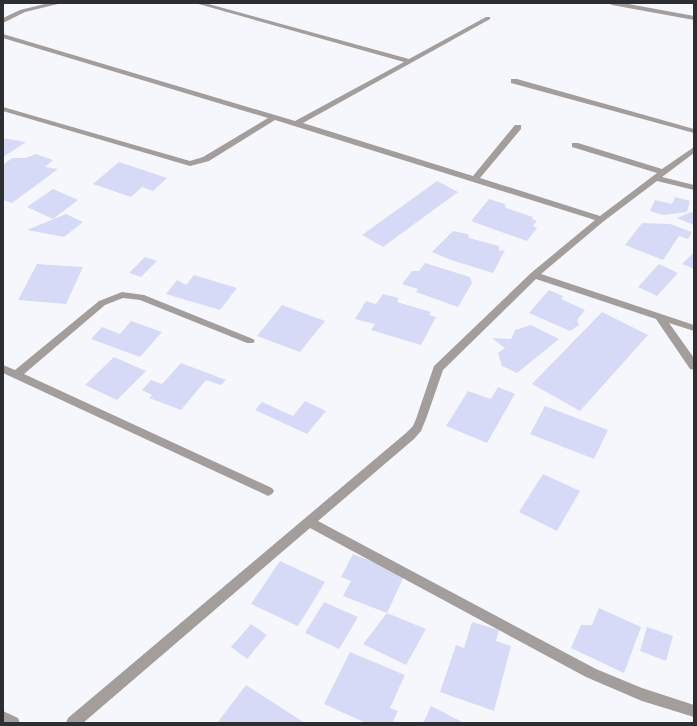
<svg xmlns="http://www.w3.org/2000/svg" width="697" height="726" font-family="'Fira Sans Condensed',sans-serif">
	<rect width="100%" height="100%" fill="#f6f7fd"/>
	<path fill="#d7daf7" d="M 3,138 L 26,142 L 3,157 Z
		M 36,154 L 53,160 L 45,167 L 58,169 L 12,203 L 3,200 L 3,165 L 12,158 L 25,158 Z
		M 119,162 L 167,178 L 153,191 L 142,187 L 131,197 L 93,184 Z
		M 437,181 L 458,192 L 383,247 L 362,235 Z
		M 53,189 L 78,200 L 53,219 L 27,207 Z
		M 675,197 L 690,201 L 687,212 L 663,215 L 650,211 L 655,200 L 672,204 Z
		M 489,199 L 505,204 L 506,208 L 533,217 L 532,219 L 537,221 L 533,226 L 537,228 L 527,241 L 471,221 Z
		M 691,212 L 694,213 L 694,225 L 677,218 Z
		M 66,214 L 83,222 L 64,237 L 27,230 Z
		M 642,223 L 670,224 L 692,232 L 688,239 L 679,236 L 663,260 L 625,245 Z
		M 453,231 L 468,234 L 469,238 L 499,246 L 499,251 L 505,250 L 493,273 L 451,260 L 432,252 Z
		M 694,252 L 694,269 L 682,264 Z
		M 145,257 L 157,261 L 141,277 L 129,273 Z
		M 425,263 L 470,277 L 472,283 L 458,307 L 416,292 L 418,289 L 402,284 L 412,271 L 419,271 Z
		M 37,264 L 83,267 L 66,304 L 18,300 Z
		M 659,264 L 678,273 L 657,296 L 638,287 Z
		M 194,275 L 237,288 L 220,310 L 166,294 L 177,280 L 186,285 Z
		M 549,290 L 563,296 L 561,299 L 585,310 L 577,320 L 579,325 L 570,331 L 529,313 Z
		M 383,294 L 399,298 L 397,302 L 431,312 L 429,315 L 436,317 L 421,345 L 371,330 L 375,324 L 355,319 L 366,301 L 376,304 Z
		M 282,305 L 325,321 L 300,352 L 257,336 Z
		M 602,312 L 648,335 L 580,411 L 532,384 Z
		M 131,321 L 162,332 L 140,357 L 91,339 L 102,327 L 120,334 Z
		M 531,325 L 559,339 L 517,373 L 502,366 L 498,353 L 505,348 L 492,338 L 511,339 L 515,330 Z
		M 114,357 L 146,371 L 117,400 L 85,385 Z
		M 181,363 L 226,380 L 221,385 L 206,380 L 181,410 L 149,398 L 152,395 L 142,390 L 151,380 L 162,384 Z
		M 498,387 L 515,394 L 487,443 L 446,426 L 468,391 L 491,399 Z
		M 305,401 L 326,411 L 307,434 L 255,410 L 262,402 L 293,416 Z
		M 545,406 L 608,430 L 594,459 L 530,434 Z
		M 543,474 L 580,491 L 557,531 L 519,512 Z
		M 353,554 L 405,574 L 387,613 L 426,629 L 406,665 L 363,644 L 387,613 L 343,596 L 351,581 L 341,577 Z
		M 280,561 L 325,582 L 298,626 L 251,604 Z
		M 324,602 L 358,617 L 339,649 L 305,633 Z
		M 599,608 L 641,627 L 624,673 L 571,648 L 581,625 L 592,625 Z
		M 472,622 L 499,630 L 496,641 L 511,646 L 494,711 L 440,692 L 456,645 L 464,648 Z
		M 251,624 L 267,635 L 247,659 L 231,647 Z
		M 647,627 L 673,636 L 666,661 L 640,651 Z
		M 350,652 L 405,675 L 390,708 L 398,711 L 392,723 L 366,723 L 324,704 Z
		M 246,685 L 305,723 L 217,723 Z
		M 431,706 L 464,723 L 423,723 Z"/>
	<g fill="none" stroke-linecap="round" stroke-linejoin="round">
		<path fill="#a39e9c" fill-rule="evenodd" d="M 49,3 L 62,3 L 25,12 L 3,23 L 3,18 L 20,10 Z
			M 195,3 L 205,3 L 409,59 L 486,17 L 490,17 L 490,19 L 303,123 L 473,176 L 515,125 L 521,125 L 521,129 L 480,178 L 600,216 L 657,173 L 572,147 L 572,143 L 578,143 L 662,169 L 694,147 L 694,153 L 662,177 L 694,185 L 694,190 L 657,181 L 604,221 L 541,274 L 694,325 L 694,331 L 669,323 L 694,358 L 694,370 L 690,369 L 656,319 L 536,279 L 443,370 L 426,419 L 421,431 L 414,439 L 318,521 L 596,669 L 642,688 L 694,705 L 694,717 L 642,701 L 586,677 L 310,528 L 83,723 L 66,723 L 68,718 L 406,433 L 413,426 L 416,419 L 434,366 L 531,273 L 595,220 L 275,120 L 209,161 L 190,166 L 3,111 L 3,107 L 190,161 L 203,157 L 268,118 L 3,38 L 3,34 L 295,121 L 404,62 Z
			M 609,3 L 623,3 L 694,16 L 694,20 L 612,5 Z
			M 511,79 L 517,79 L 694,129 L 694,133 L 511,83 Z
			M 122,292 L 144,295 L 253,339 L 255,341 L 253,343 L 247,343 L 140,300 L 123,298 L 105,305 L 24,374 L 272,488 L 274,491 L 272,494 L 268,496 L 264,494 L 3,373 L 3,365 L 15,370 L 99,301 Z
			M 3,711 L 18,718 L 20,723 L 3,723 Z"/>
	</g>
	<rect width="697" height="726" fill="none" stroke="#2d2e32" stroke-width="8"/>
</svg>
